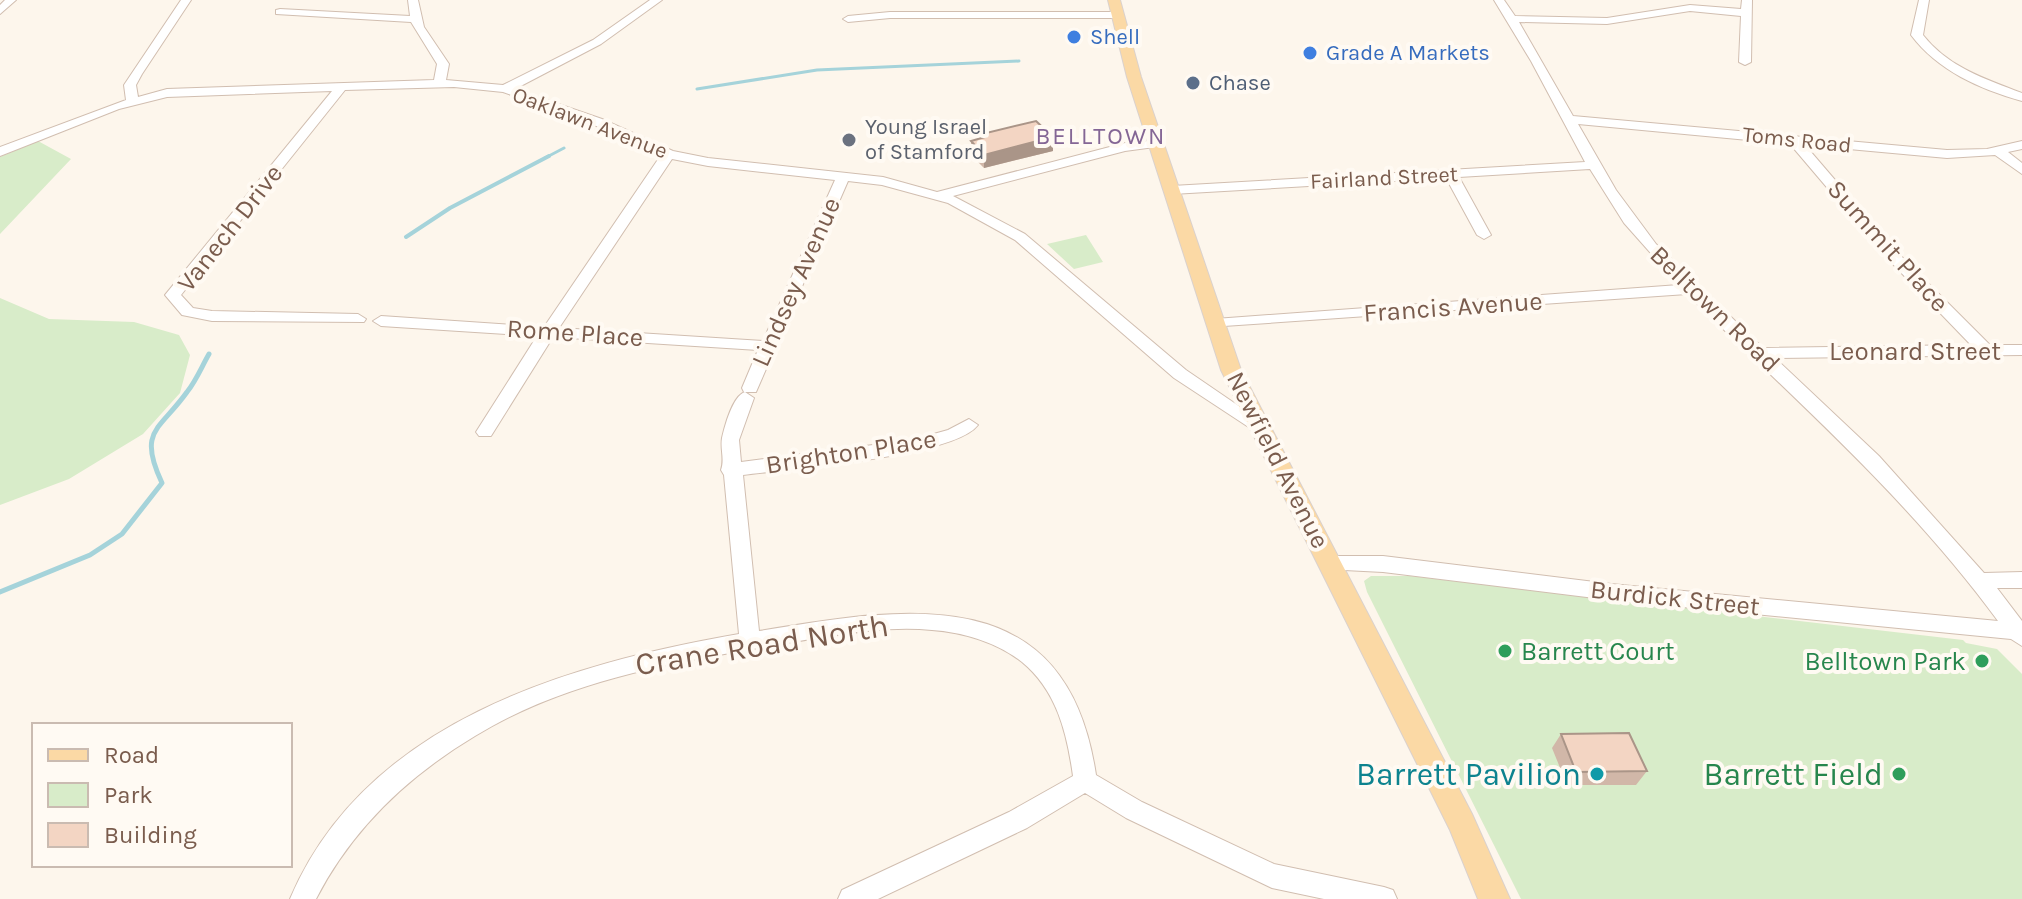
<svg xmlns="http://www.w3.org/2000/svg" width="2022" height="899" font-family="Karla,sans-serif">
	<rect width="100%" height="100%" fill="#fdf6ec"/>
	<path fill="#d8ecc9" d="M 38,141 L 71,159 L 0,234 L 0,157 Z
		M 1086,235 L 1103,262 L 1074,269 L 1047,244 Z
		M 0,298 L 49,319 L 134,322 L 179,335 L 190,355 L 180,393 L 143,434 L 69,479 L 0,505 Z
		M 1371,576 L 1410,576 L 1963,640 L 1966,643 L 1997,649 L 2022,674 L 2022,899 L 1521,899 L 1367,592 L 1364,581 Z"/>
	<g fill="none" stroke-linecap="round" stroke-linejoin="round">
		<path stroke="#a5d3da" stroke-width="3" d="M 697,89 L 817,70 L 1019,61
			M 545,158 L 564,148"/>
		<path stroke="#a5d3da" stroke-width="4" d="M 406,237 L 450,208 L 549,156"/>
		<path stroke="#a5d3da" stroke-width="5" d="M 0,592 L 90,555 L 122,534 L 162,483 C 137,430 160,430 187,392 C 196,381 202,366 209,354"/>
		<defs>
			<path id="minor" d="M 5,0 L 16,0 L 0,14 L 0,5 Z
				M 181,0 L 191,0 L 142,74 L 136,85 L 138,97 L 167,89 L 434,80 L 437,64 L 411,22 L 276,14 L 276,10 L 280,9 L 410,16 L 408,0 L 418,0 L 424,27 L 449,64 L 446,80 L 503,85 L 593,40 L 650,0 L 662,0 L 601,44 L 515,89 L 602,119 L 673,151 L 708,158 L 883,177 L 937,192 L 1125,143 L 1162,140 L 1162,146 L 1125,151 L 953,196 L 1025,234 L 1186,370 L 1265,424 L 1262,428 L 1250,428 L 1174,378 L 1015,240 L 948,203 L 882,185 L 848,181 L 756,392 L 744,392 L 742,388 L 758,350 L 553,337 L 491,436 L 479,436 L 476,432 L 537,336 L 381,326 L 373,321 L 381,316 L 544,327 L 661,155 L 594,125 L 503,92 L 454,87 L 345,90 L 181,295 L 193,308 L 212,311 L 358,314 L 366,319 L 364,322 L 212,321 L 182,315 L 165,295 L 332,91 L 167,97 L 119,109 L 0,156 L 0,147 L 126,100 L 124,85 ZM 672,159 L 708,166 L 835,180 L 763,341 L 559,328 Z
				M 1494,0 L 1504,0 L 1515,16 L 1607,18 L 1690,5 L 1741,9 L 1742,0 L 1752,0 L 1751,62 L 1745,65 L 1739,62 L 1741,16 L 1690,11 L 1607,24 L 1519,22 L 1573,116 L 1947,150 L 1987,149 L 2022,141 L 2022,149 L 2008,152 L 2022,163 L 2022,174 L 1995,155 L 1947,158 L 1805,145 L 1896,251 L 1990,345 L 2022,345 L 2022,355 L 1775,358 L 1879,456 L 1984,573 L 2022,572 L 2022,588 L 1997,588 L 2022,621 L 2022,646 L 2011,639 L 1611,600 L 1383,572 L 1325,569 L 1322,564 L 1325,559 L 1332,556 L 1383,556 L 1611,584 L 1998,621 C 1908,498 1795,400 1687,294 L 1209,327 L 1207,324 L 1209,321 L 1215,319 L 1679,285 L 1624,223 L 1590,169 L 1459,177 L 1491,235 L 1484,239 L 1477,235 L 1446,178 L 1172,194 L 1165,190 L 1172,186 L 1585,162 L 1531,61 ZM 1578,124 L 1790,144 L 1886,257 L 1971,345 L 1763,348 L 1656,244 L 1616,190 Z
				M 1919,0 L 1929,0 L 1923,35 C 1948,67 1985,79 2022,93 L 2022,101 C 1980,89 1938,71 1911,35 Z
				M 890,12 L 1118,12 L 1123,15 L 1118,18 L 890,18 L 848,22 L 843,19 L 848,16 Z
				M 745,392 L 754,398 L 739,440 L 741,462 L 912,440 L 948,430 L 969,419 L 978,425 C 954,457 788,469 743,475 L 759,631 C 909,606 1067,579 1096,775 L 1142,802 L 1274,864 L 1384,887 L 1393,890 L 1397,899 L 1324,899 L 1272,888 L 1126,818 L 1085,793 L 1027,828 L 878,899 L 838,899 L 842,890 L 1009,812 L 1073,776 C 1067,733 1057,691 1022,662 C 998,643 963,632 932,630 C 880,625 827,637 775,645 C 672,663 566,680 475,736 C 408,776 352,829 316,899 L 290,899 C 365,722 567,664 739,634 L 724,475 L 721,470 C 725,459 720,449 722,438 C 725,425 733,396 745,392 Z"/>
			<path id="major" d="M 1108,0 L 1120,0 L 1141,77 L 1241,370 L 1472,814 L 1510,899 L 1478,899 L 1450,830 L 1221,370 L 1127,77 Z"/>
		</defs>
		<use href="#minor" stroke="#d1beb0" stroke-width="2"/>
		<use href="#major" stroke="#dad1cd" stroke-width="2"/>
		<use href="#minor" fill="#fff" fill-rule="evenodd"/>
		<use href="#major" fill="#fbd9a5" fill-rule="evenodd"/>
	</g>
	<path fill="#d1b7a8" d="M 982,134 L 1053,137 L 1053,151 L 984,168 L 971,155 L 971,141 L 982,138 Z
		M 1561,734 L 1647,771 L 1636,785 L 1567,785 L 1552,748 Z"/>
	<path fill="#aa9588" d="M 1053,137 L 1053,151 L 984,168 L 984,155 Z"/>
	<path fill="#f3d5c3" stroke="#aa9588" stroke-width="2" d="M 1036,121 L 1053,137 L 984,155 L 971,141 L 985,137 L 982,134 Z
		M 1629,733 L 1647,771 L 1576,772 L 1561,734 Z"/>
	<g fill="#3f7fe0" stroke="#fffaf3" stroke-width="3">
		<circle cx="1074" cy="37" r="8"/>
		<circle cx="1310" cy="53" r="8"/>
	</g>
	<circle fill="#5c6f8a" stroke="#fffaf3" stroke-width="3" cx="1193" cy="83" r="8"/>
	<circle fill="#6b7280" stroke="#fffaf3" stroke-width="3" cx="849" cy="140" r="8"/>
	<g fill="#2e9e5b" stroke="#fffaf3" stroke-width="3">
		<circle cx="1505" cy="651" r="8"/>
		<circle cx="1982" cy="661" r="8"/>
		<circle cx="1899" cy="774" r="8"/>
	</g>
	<circle fill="#0f9aa8" stroke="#fffaf3" stroke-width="3" cx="1597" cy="774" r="8"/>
	<g text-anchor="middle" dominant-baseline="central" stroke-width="8" stroke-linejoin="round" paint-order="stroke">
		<g font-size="22" fill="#366cbe" stroke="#fffaf3" text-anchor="start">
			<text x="1090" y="37">Shell</text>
			<text x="1326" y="53">Grade A Markets</text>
		</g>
		<g font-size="22" fill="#4e5e75" stroke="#fffaf3" text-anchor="start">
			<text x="1209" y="83">Chase</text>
		</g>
		<g font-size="22" fill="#7a5c4d" stroke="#fffaf3">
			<text transform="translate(590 123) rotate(21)">Oaklawn Avenue</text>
			<text transform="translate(1797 140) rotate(6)">Toms Road</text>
			<text transform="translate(1384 178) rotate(-3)">Fairland Street</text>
		</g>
		<g font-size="22" fill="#5b616d" stroke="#fffaf3" text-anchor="start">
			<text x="865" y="127">Young Israel<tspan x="865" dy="25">of Stamford</tspan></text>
		</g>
		<g font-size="24" letter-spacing="2" fill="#846695" stroke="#fffaf3">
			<text x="1101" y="136">BELLTOWN</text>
		</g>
		<g font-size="26" fill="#7a5c4d" stroke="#fffaf3">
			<text transform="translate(230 228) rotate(-52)">Vanech Drive</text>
			<text transform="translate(1888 246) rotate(48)">Summit Place</text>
			<text transform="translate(796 282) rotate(-66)">Lindsey Avenue</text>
			<text transform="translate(1453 307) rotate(-4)">Francis Avenue</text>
			<text transform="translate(1715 309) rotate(44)">Belltown Road</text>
			<text transform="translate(575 333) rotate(4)">Rome Place</text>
			<text x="1915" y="351">Leonard Street</text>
			<text transform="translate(851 452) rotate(-9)">Brighton Place</text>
			<text transform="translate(1278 460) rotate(63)">Newfield Avenue</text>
			<text transform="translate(1675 598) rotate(6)">Burdick Street</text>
		</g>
		<g font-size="26" fill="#27864d" stroke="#fffaf3" text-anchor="start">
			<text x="1521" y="651">Barrett Court</text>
			<text x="1966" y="661" text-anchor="end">Belltown Park</text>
		</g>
		<g font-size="32" fill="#7a5c4d" stroke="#fffaf3">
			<text transform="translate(762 645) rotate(-9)">Crane Road North</text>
		</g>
		<g font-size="32" fill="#0d838f" stroke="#fffaf3" text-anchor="end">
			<text x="1581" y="774">Barrett Pavilion</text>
		</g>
		<g font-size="32" fill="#27864d" stroke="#fffaf3" text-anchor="end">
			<text x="1883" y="774">Barrett Field</text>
		</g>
	</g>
	<rect x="32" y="723" width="260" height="144" fill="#fffaf3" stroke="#cabbb1" stroke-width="2"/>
	<rect x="48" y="749" width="40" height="12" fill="#fbd9a5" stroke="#cabbb1" stroke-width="2"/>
	<text x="104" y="763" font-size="24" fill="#7a5c4d">Road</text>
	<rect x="48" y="783" width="40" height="24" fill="#d8ecc9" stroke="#cabbb1" stroke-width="2"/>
	<text x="104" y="803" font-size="24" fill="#7a5c4d">Park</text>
	<rect x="48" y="823" width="40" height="24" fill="#f3d5c3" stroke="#cabbb1" stroke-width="2"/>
	<text x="104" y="843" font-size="24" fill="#7a5c4d">Building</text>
</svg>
